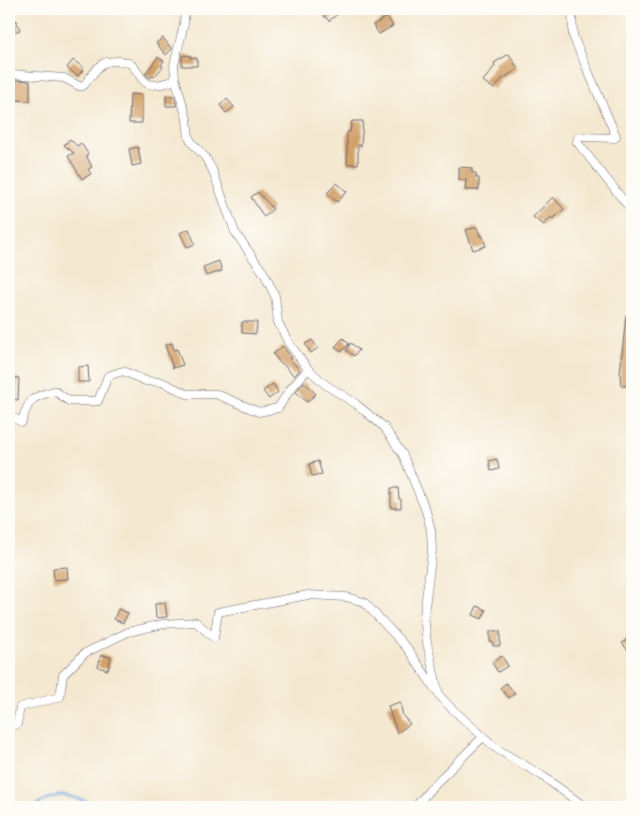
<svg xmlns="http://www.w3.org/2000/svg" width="641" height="816" font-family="'Playpen Sans',sans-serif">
	<rect width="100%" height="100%" fill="#fdfcf7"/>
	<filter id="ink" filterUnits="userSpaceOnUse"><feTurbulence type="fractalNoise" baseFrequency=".02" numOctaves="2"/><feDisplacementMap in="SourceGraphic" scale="10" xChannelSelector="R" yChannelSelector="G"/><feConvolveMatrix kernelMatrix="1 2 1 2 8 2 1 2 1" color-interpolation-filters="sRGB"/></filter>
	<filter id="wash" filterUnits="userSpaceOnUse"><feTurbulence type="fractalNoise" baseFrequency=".0096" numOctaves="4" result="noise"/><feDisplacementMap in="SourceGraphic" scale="20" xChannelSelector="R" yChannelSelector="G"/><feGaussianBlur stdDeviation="1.12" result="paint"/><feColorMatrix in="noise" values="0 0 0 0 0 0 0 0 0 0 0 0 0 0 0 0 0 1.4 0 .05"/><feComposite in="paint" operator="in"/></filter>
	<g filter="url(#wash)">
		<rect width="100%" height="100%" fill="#f4e8d0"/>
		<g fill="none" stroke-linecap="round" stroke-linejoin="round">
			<path stroke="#75a5df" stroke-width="3" d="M 34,807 C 60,787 73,797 100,807"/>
		</g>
		<g id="blocks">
			<path fill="#d2a169" d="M 331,9 L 344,9 L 329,21 L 323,15 Z
				M 387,17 L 393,26 L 379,34 L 373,25 Z
				M 16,20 L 20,30 L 9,34 L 9,22 Z
				M 163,38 L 172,49 L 166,55 L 156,43 Z
				M 509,54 L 518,69 L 502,79 L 494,89 L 483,81 L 495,66 L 494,63 Z
				M 190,55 L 190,58 L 197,58 L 197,66 L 182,66 L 182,56 Z
				M 158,57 L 164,61 L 161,65 L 163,67 L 154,77 L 153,76 L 150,78 L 145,74 Z
				M 73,60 L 84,68 L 78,76 L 67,68 Z
				M 15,80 L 30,81 L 30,101 L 15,100 Z
				M 130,94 L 142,95 L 142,123 L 129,123 Z
				M 166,96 L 174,96 L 177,106 L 166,106 Z
				M 227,99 L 234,107 L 226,113 L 220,105 Z
				M 352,121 L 363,121 L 361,146 L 358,145 L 358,164 L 347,164 L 347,132 L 350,132 Z
				M 70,139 L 77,146 L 81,143 L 88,154 L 86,155 L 92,167 L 88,169 L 91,174 L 82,179 L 68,156 L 74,153 L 64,145 Z
				M 138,147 L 141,164 L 132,166 L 129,149 Z
				M 459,167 L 472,168 L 472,173 L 476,173 L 476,178 L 479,178 L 479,190 L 465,190 L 466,180 L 459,180 Z
				M 337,183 L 347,192 L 337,202 L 327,193 Z
				M 258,192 L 273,209 L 264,217 L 251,197 Z
				M 553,197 L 564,209 L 553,219 L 551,217 L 544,225 L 533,217 Z
				M 477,227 L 480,236 L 482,235 L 486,246 L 473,250 L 466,230 Z
				M 189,229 L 195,244 L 187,247 L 180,233 Z
				M 219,261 L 222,271 L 206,276 L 203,267 Z
				M 626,315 L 632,316 L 632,386 L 621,386 L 620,374 Z
				M 242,322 L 257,322 L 256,334 L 242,333 Z
				M 343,338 L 349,344 L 341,352 L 335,347 Z
				M 312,340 L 318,348 L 311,353 L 305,344 Z
				M 172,343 L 174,350 L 177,349 L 183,365 L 173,368 L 165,345 Z
				M 351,343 L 359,350 L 354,356 L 346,350 Z
				M 283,346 L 291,357 L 289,358 L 300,370 L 294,376 L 282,363 L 281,364 L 273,354 Z
				M 88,366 L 89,382 L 78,382 L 78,367 Z
				M 9,377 L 19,378 L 18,400 L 9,399 Z
				M 304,382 L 316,394 L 307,402 L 296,392 Z
				M 273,384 L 278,392 L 269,399 L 263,391 Z
				M 497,459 L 499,469 L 491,471 L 489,461 Z
				M 318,461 L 322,474 L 312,476 L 309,464 Z
				M 391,488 L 398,488 L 399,499 L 401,499 L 401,508 L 391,508 Z
				M 67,567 L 68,579 L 54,580 L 53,568 Z
				M 165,603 L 167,617 L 156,618 L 155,604 Z
				M 477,606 L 486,610 L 482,619 L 473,615 Z
				M 118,609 L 128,613 L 123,623 L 114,619 Z
				M 490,631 L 500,631 L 500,646 L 493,646 L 493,642 L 490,642 Z
				M 629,638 L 632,642 L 632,656 L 622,643 Z
				M 101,655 L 111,657 L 108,670 L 98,667 Z
				M 502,656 L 508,666 L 498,672 L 492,663 Z
				M 506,683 L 515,693 L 509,698 L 500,688 Z
				M 400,702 L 403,716 L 410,724 L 397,733 L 388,706 Z"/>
		</g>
	</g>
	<g filter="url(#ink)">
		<use href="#blocks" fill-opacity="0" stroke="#6c676f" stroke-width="1"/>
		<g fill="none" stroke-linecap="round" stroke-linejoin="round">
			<defs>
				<path id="street" d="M 185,9 L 184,24 L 174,65 L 175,78 L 187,119 L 189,138 L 193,144 L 205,157 L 212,169 L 235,232 L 265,275 L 275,296 L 278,322 L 288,342 L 308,369 L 326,385 L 356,404 L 384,427 L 403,455 L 426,511 L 431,530 L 432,551 L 424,615 L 427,643 L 439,695 L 450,707 L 497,749 L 541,775 L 585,807
					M 572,9 L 573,36 L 616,136 L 615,138 L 582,137 L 578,138 L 577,142 L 632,211
					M 9,74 L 64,78 L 79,86 L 83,86 C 90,79 95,68 104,63 C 108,61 115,61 119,61 C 137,62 135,73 145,82 C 153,88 167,83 175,80
					M 9,416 L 22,422 C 28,399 33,396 55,391 L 69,401 L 98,401 L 108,376 L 123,371 L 146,381 L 162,382 L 187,394 L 216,394 L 259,412 L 278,408 L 289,391 L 308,369
					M 9,728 L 17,724 L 20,707 L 60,697 L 63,675 L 85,653 L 128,632 L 163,624 L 196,622 L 214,638 L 218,612 L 308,595 L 346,597 L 364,602 L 407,648 L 435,689
					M 415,807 L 433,786 L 483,737"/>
			</defs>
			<use href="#street" stroke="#6c676f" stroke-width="9"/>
			<use href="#street" stroke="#fff" stroke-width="8"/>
		</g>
	</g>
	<rect width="641" height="816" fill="none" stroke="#fdfcf7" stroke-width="30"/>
</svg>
